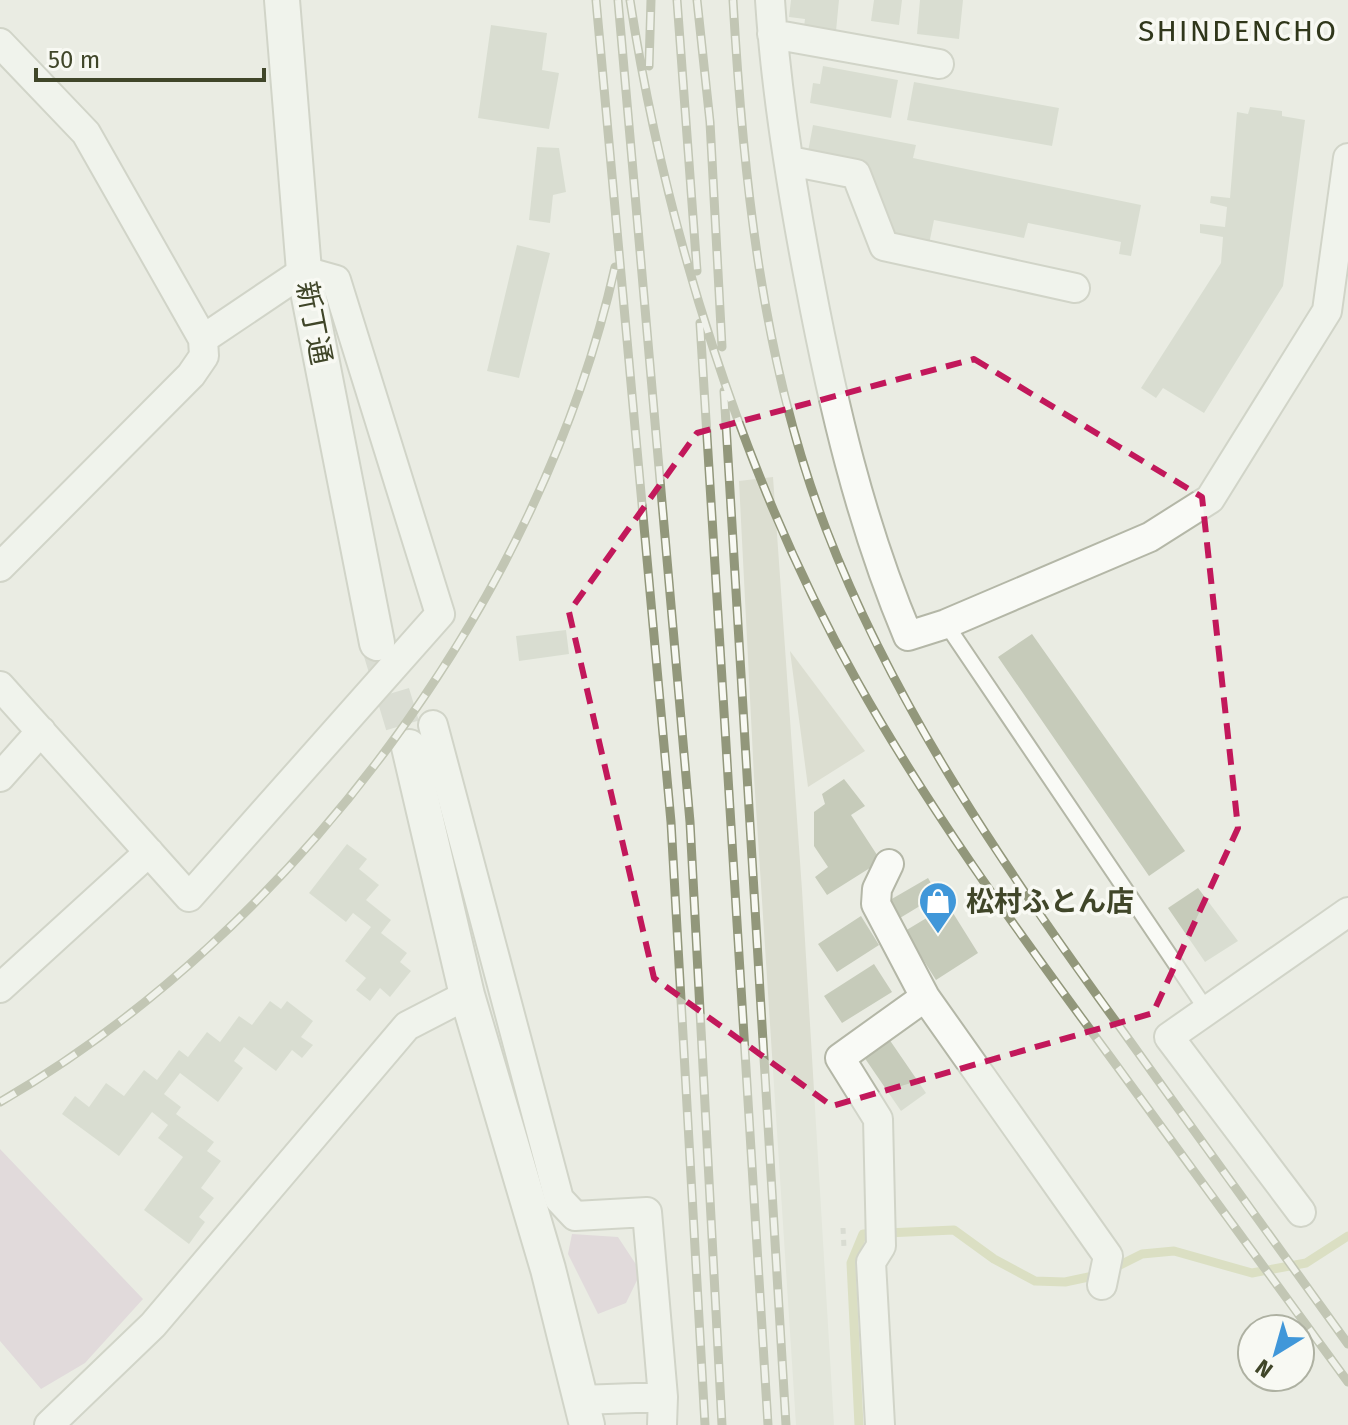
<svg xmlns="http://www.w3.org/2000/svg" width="1348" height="1425" font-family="'Fira Sans','Noto Sans JP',sans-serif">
	<rect width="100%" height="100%" fill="#eaece3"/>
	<path fill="#dcded1" d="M 773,477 L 802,890 L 834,1425 L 796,1425 L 754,777 L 739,481 Z
		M 790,651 L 865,751 L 808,787 Z"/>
	<path fill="#d7c4d0" d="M 0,1149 L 143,1299 L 85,1363 L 41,1389 L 0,1341 Z
		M 572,1234 L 618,1237 L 641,1272 L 626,1303 L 598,1314 L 568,1254 Z"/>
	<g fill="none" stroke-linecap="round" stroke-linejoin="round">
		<path stroke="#cacf9c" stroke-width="9" d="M 1112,1269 L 1142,1254 L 1174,1251 L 1252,1273 L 1306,1263 L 1348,1236
			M 859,1425 L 851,1263 L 863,1234 L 954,1230 L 994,1259 L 1035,1281 L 1065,1282 L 1098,1275"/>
	</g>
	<path fill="#c6cbba" d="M 791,0 L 839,0 L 836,31 L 804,27 L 805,19 L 789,17 Z
		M 874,0 L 902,0 L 899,25 L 871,21 Z
		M 920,0 L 963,0 L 959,39 L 917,34 Z
		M 491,25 L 547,33 L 542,70 L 559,73 L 549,129 L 478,118 Z
		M 823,66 L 898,80 L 891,118 L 810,103 L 813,83 L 820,84 Z
		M 914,82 L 1059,108 L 1052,146 L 907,120 Z
		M 1250,107 L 1282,111 L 1282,116 L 1305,120 L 1283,286 L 1204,413 L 1163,388 L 1156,398 L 1141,388 L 1221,263 L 1223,237 L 1200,233 L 1200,224 L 1225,227 L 1227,207 L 1210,203 L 1211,196 L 1230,198 L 1237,112 L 1248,114 Z
		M 813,125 L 916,145 L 913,158 L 1141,205 L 1131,256 L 1119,254 L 1121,242 L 1028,223 L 1024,238 L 934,220 L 928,249 L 888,241 L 862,168 L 807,157 Z
		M 537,147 L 559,148 L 566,192 L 553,195 L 550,223 L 529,220 Z
		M 517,245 L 550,253 L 519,378 L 487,371 Z
		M 566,630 L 569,654 L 519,661 L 516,636 Z
		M 1032,634 L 1185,851 L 1149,876 L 998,657 Z
		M 844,779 L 865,806 L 851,815 L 881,861 L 827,895 L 815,877 L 828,867 L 814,846 L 814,812 L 825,804 L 822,794 Z
		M 347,844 L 367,859 L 359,869 L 379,885 L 366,900 L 391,920 L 381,933 L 407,953 L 400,962 L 411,971 L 390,997 L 380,988 L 370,1001 L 356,990 L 366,978 L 345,961 L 371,927 L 353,913 L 346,922 L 309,893 Z
		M 928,878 L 938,895 L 900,918 L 890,900 Z
		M 1198,888 L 1238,941 L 1205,962 L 1168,908 Z
		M 948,905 L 978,953 L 936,980 L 905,931 Z
		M 861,916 L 879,945 L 837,972 L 818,944 Z
		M 874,964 L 892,992 L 842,1023 L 824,996 Z
		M 270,1001 L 281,1009 L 287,1001 L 313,1021 L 301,1037 L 313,1045 L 302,1058 L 292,1050 L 276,1071 L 244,1047 L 234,1061 L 243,1068 L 218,1102 L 180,1073 L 164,1094 L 181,1107 L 176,1114 L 214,1142 L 207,1151 L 221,1161 L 201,1188 L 214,1198 L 199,1217 L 205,1222 L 189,1244 L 144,1210 L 183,1157 L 158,1138 L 168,1125 L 152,1112 L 119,1156 L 62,1114 L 75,1096 L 89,1107 L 106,1083 L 124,1096 L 144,1070 L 157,1080 L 179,1050 L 188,1057 L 207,1032 L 220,1042 L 239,1016 L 252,1025 Z
		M 889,1039 L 926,1093 L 901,1111 L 864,1057 Z"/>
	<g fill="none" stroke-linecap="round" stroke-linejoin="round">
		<path stroke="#c8cbbe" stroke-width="34" stroke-dasharray="34 17" stroke-linecap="butt" d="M 378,644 L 409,747"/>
		<defs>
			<path id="service" d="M 946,624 L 1206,1009"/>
			<path id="minor" d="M 770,0 C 776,95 792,191 810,284 C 833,405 860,522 908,636 L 946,624 L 1150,537 L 1210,499 L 1327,311 L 1348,158
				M 772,34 L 939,64
				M 0,43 L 86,133 L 203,339 L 304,271 L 336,280 L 440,614 L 189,897 L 0,686
				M 790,161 L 856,174 L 884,246 L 1075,288
				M 0,567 L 191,375 L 204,356 L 203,339
				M 433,725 L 559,1199 L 575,1216 L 647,1212 L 663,1397 L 580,1400
				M 0,777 L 41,731
				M 889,864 L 877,889 L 876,904 L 925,997 L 1108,1256 L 1102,1285
				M 0,988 L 149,852
				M 1301,1212 L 1169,1037 L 1348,912
				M 49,1425 L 153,1325 L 407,1026 L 467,995
				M 662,1425 L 663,1397
				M 880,1425 L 871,1262 L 881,1246 L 878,1119 L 840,1058 L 925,997"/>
			<path id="tertiary" d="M 282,0 L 304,271 L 377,643
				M 409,747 L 467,995 L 548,1269 L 587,1425"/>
		</defs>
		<use href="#service" stroke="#b4b7a7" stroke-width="18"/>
		<use href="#minor" stroke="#b4b7a7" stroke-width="32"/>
		<use href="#tertiary" stroke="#b4b7a7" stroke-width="38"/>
		<path stroke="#c5c8bd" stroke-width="5" stroke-dasharray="6 6" stroke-linecap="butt" d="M 843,1228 L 844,1248"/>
		<use href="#service" stroke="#f9faf6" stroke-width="14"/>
		<use href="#minor" stroke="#f9faf6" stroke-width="28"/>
		<use href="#tertiary" stroke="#f9faf6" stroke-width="34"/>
		<defs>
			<path id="rail" d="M 596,0 L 671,822 L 705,1425
				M 618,0 L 690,822 L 722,1425
				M 630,0 C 665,228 743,479 857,681 C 928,808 1014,926 1100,1043 C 1183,1156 1265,1269 1348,1382
				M 677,0 L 697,271
				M 697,0 L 710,122 L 722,347
				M 733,0 C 743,177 762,362 826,529 C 896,711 1008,873 1122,1030 C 1197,1135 1273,1240 1348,1344
				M 649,66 L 651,0
				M 700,323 L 768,1425
				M 724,391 L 786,1425
				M 0,1102 C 293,932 541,599 615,267"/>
		</defs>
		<use href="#rail" stroke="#92977b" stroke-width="9"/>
		<use href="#rail" stroke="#f8f9f3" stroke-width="6" stroke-dasharray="18" stroke-linecap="butt"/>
	</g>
	<path d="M0 0H1348V1425H0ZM 974,359 L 1202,497 L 1238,828 L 1153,1013 L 832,1106 L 654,978 L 569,612 L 697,433 Z" fill="#eaece3" fill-opacity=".55" fill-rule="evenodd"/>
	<path fill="none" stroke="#c2185b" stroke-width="6" stroke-dasharray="16 10" stroke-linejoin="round" d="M 974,359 L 1202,497 L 1238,828 L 1153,1013 L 832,1106 L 654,978 L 569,612 L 697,433 Z"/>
	<defs>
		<symbol id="shop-pin" viewBox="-11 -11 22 30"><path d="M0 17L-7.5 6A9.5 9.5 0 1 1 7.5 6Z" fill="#4097d9" stroke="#f8f9f3"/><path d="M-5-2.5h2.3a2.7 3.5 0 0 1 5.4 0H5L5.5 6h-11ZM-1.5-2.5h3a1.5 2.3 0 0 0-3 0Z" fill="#fff"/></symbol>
	</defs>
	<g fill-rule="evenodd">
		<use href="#shop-pin" x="916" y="879" width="44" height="60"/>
	</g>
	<g text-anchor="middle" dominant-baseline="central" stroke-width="7" stroke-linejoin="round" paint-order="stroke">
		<g font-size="28" fill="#404629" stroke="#f8f9f3">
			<text transform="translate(314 323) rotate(79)">新丁通</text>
		</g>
		<g font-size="28" font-weight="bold" fill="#404629" stroke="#f8f9f3" text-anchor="start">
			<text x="966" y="901">松村ふとん店</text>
		</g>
		<g font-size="30" letter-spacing="2" fill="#30371b" stroke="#f8f9f3">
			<text x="1238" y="31">SHINDENCHO</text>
		</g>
	</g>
	<g transform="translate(1276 1353) rotate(217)"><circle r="38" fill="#f8f9f3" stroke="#aeb1a2" stroke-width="2"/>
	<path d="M0-6L14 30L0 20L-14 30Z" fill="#4097d9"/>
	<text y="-12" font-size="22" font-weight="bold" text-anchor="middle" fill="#404629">N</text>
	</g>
	<path d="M36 68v12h228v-12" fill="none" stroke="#404629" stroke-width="4"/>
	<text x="48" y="68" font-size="24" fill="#404629" stroke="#f8f9f3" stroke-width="6" paint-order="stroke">50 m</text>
</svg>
